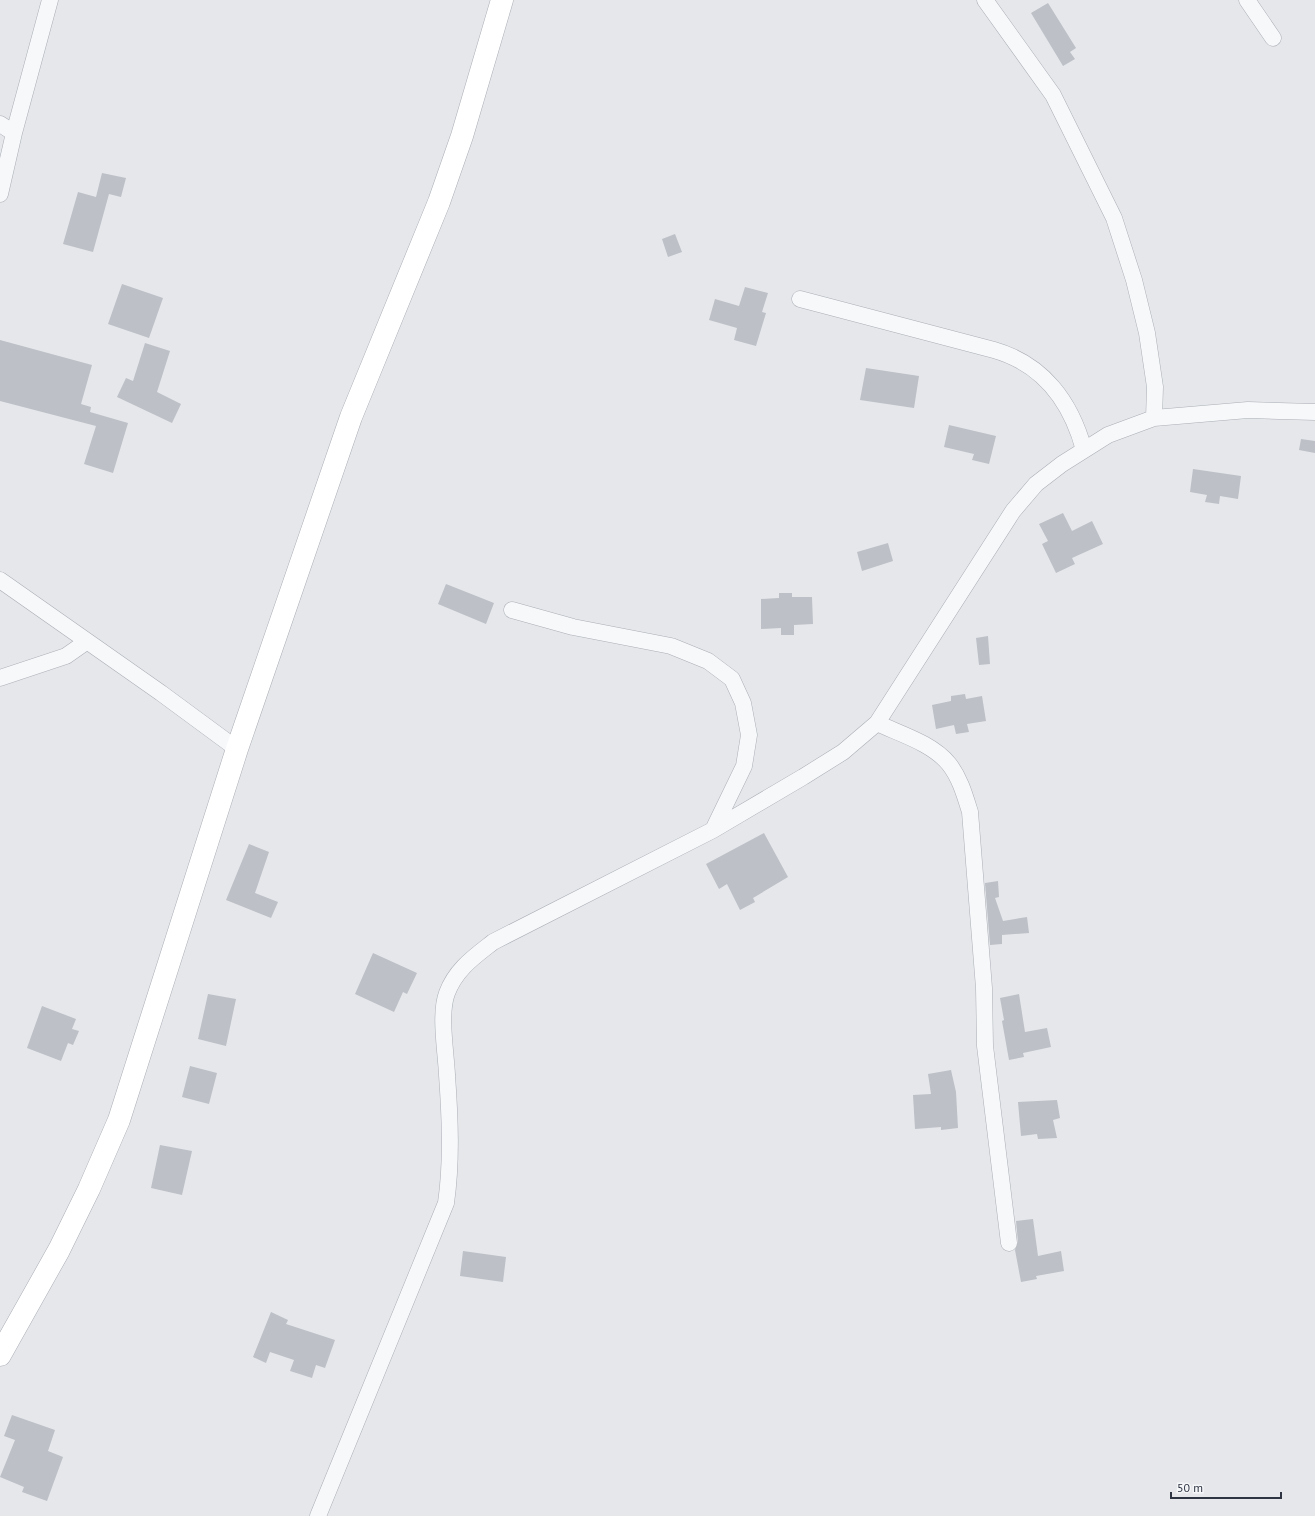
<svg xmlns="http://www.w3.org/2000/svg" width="1315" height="1516" font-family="'PT Sans',sans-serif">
	<rect width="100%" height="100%" fill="#e5e7eb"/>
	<path fill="#bdc0c7" d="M 1048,3 L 1076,48 L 1070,52 L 1075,59 L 1063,66 L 1031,13 Z
		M 102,173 L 126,178 L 121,197 L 109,194 L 93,252 L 63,244 L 78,192 L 96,197 Z
		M 675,234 L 682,252 L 668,257 L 662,239 Z
		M 122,284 L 163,298 L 149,338 L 108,324 Z
		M 745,287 L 768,293 L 762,312 L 766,313 L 756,346 L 734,340 L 737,328 L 709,320 L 715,299 L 739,306 Z
		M 0,340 L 92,365 L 81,404 L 91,407 L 90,412 L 128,423 L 113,473 L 84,464 L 96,426 L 0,401 Z
		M 145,343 L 170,351 L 157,392 L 181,404 L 172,423 L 117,397 L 126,378 L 133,381 Z
		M 866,368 L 919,376 L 914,408 L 860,400 Z
		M 949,425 L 996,436 L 989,464 L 972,460 L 974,454 L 944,447 Z
		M 1301,439 L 1315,441 L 1315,453 L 1299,450 Z
		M 1193,469 L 1241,476 L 1238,499 L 1220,496 L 1219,504 L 1205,502 L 1207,495 L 1190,492 Z
		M 1063,513 L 1072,531 L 1092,521 L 1103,544 L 1072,558 L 1075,564 L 1056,573 L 1042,544 L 1048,541 L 1039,524 Z
		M 888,543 L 893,561 L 862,571 L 857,552 Z
		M 446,584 L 494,603 L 486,624 L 438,604 Z
		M 779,593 L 792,593 L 792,597 L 812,597 L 813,624 L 794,625 L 794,635 L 781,635 L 781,628 L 761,629 L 761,599 L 779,598 Z
		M 988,636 L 990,664 L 979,665 L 976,638 Z
		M 965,694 L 966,699 L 982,696 L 986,721 L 967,724 L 969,732 L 956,734 L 954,725 L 936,729 L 932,705 L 951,701 L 951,696 Z
		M 764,833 L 788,877 L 753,898 L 755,902 L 740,910 L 727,884 L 719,889 L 706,864 Z
		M 249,844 L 269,852 L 255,893 L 278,902 L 271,918 L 226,900 Z
		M 998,881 L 999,897 L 995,898 L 1003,921 L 1027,917 L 1029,933 L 1002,935 L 1002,944 L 990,945 L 985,883 Z
		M 373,953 L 417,973 L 407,994 L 403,992 L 394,1012 L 355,994 Z
		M 208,994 L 236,999 L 226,1046 L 198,1039 Z
		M 1019,994 L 1025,1032 L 1047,1028 L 1051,1047 L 1023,1053 L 1024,1057 L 1009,1060 L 1002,1021 L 1004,1020 L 1000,998 Z
		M 42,1006 L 76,1019 L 72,1029 L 79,1031 L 73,1045 L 68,1043 L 61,1061 L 27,1048 Z
		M 190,1066 L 217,1073 L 209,1104 L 182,1097 Z
		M 951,1070 L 956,1092 L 958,1128 L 941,1130 L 941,1127 L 915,1129 L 913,1095 L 931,1094 L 928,1074 Z
		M 1057,1100 L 1060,1118 L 1053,1120 L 1057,1138 L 1038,1139 L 1037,1134 L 1021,1136 L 1018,1102 Z
		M 160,1145 L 192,1151 L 182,1195 L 151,1188 Z
		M 1033,1219 L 1038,1256 L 1061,1251 L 1064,1271 L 1036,1276 L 1037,1279 L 1021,1282 L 1015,1250 L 1018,1242 L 1016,1221 Z
		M 463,1251 L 506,1257 L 503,1282 L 460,1276 Z
		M 271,1312 L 288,1320 L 286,1324 L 335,1340 L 325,1368 L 316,1365 L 312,1378 L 290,1371 L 294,1360 L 270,1352 L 266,1363 L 253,1357 Z
		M 12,1415 L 55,1430 L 48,1451 L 63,1457 L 47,1501 L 22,1492 L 24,1487 L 0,1477 L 15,1440 L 4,1436 Z"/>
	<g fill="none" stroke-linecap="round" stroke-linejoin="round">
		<defs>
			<path id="street" d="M 985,0 L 1053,95 L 1114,218 L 1134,280 L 1147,333 L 1155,387 L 1154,418
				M 1247,0 L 1273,38
				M 0,124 L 14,133
				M 0,194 L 14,133 L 50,0
				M 800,299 L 994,350 C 1043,364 1071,402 1084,450
				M 0,580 L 161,693 L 237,749
				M 512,610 L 573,627 L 671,646 L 708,661 L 732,679 L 743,703 L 749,735 L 744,766 L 713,830
				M 0,678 L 66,656 L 86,642
				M 877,723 C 900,734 932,743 949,764 C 960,778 965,796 970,812 L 984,988 L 985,1046 L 1009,1243
				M 318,1516 L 446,1203 C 452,1161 450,1117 447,1075 C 446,1052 439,1014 447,993 C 456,969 474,957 493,942 L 713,830 L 803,777 L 843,752 L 877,723 L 1013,511 L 1036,484 L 1062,464 L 1108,435 L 1154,418 L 1248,410 L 1315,412"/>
			<path id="secondary" d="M 0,1355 L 59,1250 L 89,1189 L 119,1120 L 237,749 L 351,417 L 439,202 L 462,136 L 502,0"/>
		</defs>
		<use href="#street" stroke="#aaaeb5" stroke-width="17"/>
		<use href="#secondary" stroke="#aaaeb5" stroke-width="23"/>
		<use href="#street" stroke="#f7f8fa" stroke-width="16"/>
		<use href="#secondary" stroke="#fff" stroke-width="22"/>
	</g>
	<path d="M1171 1492v6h110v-6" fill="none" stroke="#2e3442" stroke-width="2"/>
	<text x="1177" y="1492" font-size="12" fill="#2e3442" stroke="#f4f6f8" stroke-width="3" paint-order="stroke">50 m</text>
</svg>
